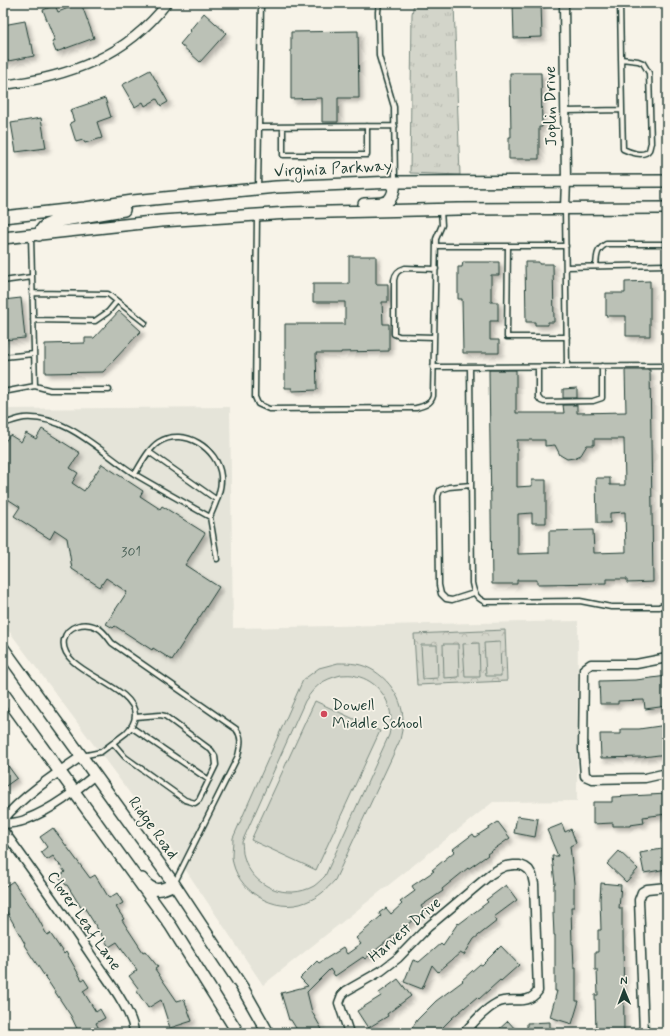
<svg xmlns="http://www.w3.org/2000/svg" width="670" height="1036" font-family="Mynerve,sans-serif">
	<defs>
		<pattern id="grass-tufts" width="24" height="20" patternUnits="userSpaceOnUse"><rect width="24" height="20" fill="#d3d5ca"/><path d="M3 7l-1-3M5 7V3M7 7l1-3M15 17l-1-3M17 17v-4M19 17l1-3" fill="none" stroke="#b5b8ae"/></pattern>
		<pattern id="forest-crowns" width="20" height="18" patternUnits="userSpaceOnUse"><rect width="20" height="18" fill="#d3d5ca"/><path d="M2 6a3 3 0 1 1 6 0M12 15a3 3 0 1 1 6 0" fill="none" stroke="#b5b8ae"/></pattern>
		<filter id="shadow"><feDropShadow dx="3.5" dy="3.5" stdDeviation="2" flood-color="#0004"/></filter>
	</defs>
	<rect width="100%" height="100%" fill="#f7f3e8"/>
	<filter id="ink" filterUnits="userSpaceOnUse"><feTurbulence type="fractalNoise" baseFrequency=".025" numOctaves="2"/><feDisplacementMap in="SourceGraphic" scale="8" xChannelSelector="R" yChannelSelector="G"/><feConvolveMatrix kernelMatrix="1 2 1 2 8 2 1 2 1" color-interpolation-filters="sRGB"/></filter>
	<g filter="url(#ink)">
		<path fill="#e5e4d9" d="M230 407 233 628 578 621 577 801 493 802 263 985 173 851 3 623V409Z"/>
		<path fill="url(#grass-tufts)" stroke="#79897f" d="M414 3H454L460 175 410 173 412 14Z"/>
		<path fill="url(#forest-crowns)" stroke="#79897f" d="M505 630 507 681 417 685 414 634Z"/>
		<path fill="#d3d5ca" stroke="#79897f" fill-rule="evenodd" d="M500 642 501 676H486L484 643Z
			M479 643 480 677H465L463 644Z
			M443 644H458L459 677 444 678Z
			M421 645H437L438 678 423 679Z
			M338 663C344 663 350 663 356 664 382 668 404 696 403 722 403 728 401 734 400 740L335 880C326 890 319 897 306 902 275 915 235 890 232 857 232 850 233 844 233 838L303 680 319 668ZM341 675C346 675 352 674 356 676 376 680 391 699 391 720 391 725 390 730 389 735L325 876C322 879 318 883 314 886 287 901 252 887 244 857 242 852 243 847 242 842L305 701C316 685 322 680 341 675Z
			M315 701 380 731 316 870 251 840Z"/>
		<path fill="#bbc1b6" stroke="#1f3d34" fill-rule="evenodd" filter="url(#shadow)" d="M81 3 94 38 56 52 52 42 55 41 43 10 55 5 58 12Z
			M513 3H541L542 37 514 38Z
			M204 13 226 33 200 62 180 44 191 31 190 30Z
			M25 21 30 44H32L34 56 3 62V25Z
			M358 31 359 98H338V122H322V98L291 99V32Z
			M150 70 168 102 161 106 157 99 145 106 143 102 135 107 122 85Z
			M510 73H541L542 127H539V159H509V137H511Z
			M105 98 111 117 97 122 102 138 85 143 83 140 76 142 70 123 74 121 70 110Z
			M41 118 46 148 16 152 11 123Z
			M349 256H376V284H388V302H382L383 324H389V351L341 352V353H316L317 390 292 391V388H285V324H345V302H313V284H349Z
			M463 262H499V275H491V302H498V321H490V340H499V353H463L462 299H458V267H462Z
			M525 262H539V264H553L554 322H548V325H535V322H526Z
			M650 281V336H626V316H606V293H625V282Z
			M21 298 25 338 3 340V300Z
			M119 311 141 331 103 372 45 373V344L85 343V338H94Z
			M489 370H516V413H564L563 405H577V413L626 412 625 370H650L653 582 627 583V579H607V583L537 584V580H517V584H492ZM594 439H624L625 485H610V478H596L597 523H610V513L625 512 626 552 594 553 593 530 549 531V553L518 554V514L532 513V523H546V480H532V486L517 487V440H545V446L555 445 560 455 567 459 574 458 581 455 587 445H594Z
			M577 388V398H563V389Z
			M42 429 80 453 70 468 78 473 72 483 84 491 102 464 143 491 140 496 160 509 162 506 205 533 185 565 219 587 172 660 153 648 152 650 115 626 113 628 106 624 127 592 106 578 100 587 72 569 67 538 55 530 50 539 14 516 20 507 3 496V444L10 435 21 442 26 433 36 439Z
			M667 676V706L645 709 644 700 618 701V704H600L599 681 636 680Z
			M667 725V754L643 757 601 758 600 734H621V729H639Z
			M3 759 17 778 3 788Z
			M667 794V814L643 817 644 823 630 825V826H613V823L593 824V802H612V797Z
			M517 816 538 819 535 837 514 833Z
			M498 822 510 838 487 854 488 855 468 869V868L442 889 443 891 421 906 424 911 365 959 363 957 335 976 330 969 307 992 312 1012 324 1033H299L291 1020H289L281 993 308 986 300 978 317 961 319 963 343 948 347 954 361 944 356 938 381 916 379 913 386 908 391 914 402 904 400 902 415 891 412 886 434 871 432 870 455 851 453 849 473 834 475 837Z
			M562 824 565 832 571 829 576 843 570 846 574 883V907H571L572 944H573L574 968H576V1001H579L572 1024 550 1017 557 991H555V935H554L553 913H554V884H555L552 856H558L547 830Z
			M53 828 90 878 95 875 109 898 117 893 123 903 116 907 124 919 122 920 143 952 145 951 158 967 155 969 177 1001 184 999 192 1021 170 1028 161 1000 148 1008 136 990 138 988 129 976 137 970 117 942 109 947 84 907 82 909 67 885H66L59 877 65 872 53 856 47 860 41 852 47 847 40 837Z
			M667 848V869L644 873 640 853Z
			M619 851 638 869 626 882 607 864Z
			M13 881 31 907H32L47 935 50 933 64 954 66 952 82 980 84 979 89 987 83 991 96 1012 100 1009 105 1018 96 1023 101 1033H79L71 1016 24 945 25 944 3 905V888Z
			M601 883 621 885 619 908H622V930H623L624 1033H596L595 995H598L597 970H595V952H598V930H601L600 899Z
			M506 885 517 900 494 917 497 921 474 939 464 955 460 953 438 972 432 965 422 989 404 982 413 960 419 962 441 943 443 945 458 923 459 924 488 902 486 900Z
			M501 946 519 965 501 981 500 980 479 999 477 997 452 1018 437 1033H409L417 1020 436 1001 463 981 462 980 480 964 482 965Z
			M398 979 411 996 387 1014 388 1016 368 1028 357 1011 381 996 379 993Z
			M508 1021 516 1030 513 1033H495Z
			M550 1022V1033H527V1023Z"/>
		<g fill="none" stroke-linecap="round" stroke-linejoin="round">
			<g stroke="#1f3d34" stroke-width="7">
				<path id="service" d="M379 3 378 12 379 56 394 107 395 180
					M621 59 638 61 643 63 649 73 651 143C650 145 650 148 649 150 644 158 629 152 623 149L622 110
					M566 111 622 110 620 3
					M259 127 395 126
					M283 127V155H367V126
					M258 189 261 3
					M565 209 567 366
					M257 215 255 397 258 404 269 409 416 408C424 406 431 404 433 396L436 239 442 225 441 211
					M436 246H566
					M508 246 507 337H567
					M596 266C597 256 596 250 606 244H667
					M566 267 667 265
					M3 281 32 277
					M32 293 108 294 145 323
					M33 320 95 321 108 312 117 301
					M434 337 399 336 394 334V280C395 273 398 270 405 268L436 269
					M3 357 34 354
					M433 367 667 366
					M470 367 472 583C474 593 476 598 485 602L580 601 611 607H659L667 603
					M538 367V397L541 401 544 402 593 401 602 398V366
					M35 386 50 390H109
					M3 392 35 386 31 237
					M3 424C10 422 17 419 24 418 68 415 101 453 136 475 160 489 185 503 210 517 215 505 222 490 221 476 218 448 184 427 159 442 148 449 141 464 135 474
					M149 452 217 500
					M471 485 449 487 440 490 438 496 439 585 441 594 446 599 452 600 474 593
					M210 517 217 559
					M131 727 209 780
					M113 743 125 757 185 800 195 803 199 800 216 765 215 756 211 750 165 716 160 715 135 717
					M82 756 101 752 126 733C131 728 135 723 135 715 135 684 58 672 64 640 67 625 85 621 98 628 104 631 108 638 112 643L236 729C243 738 240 746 238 756L175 882"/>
			</g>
			<g stroke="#1f3d34" stroke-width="11">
				<path id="minor" d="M564 3 566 181 565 208
					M3 85C68 77 126 57 167 3
					M667 658 636 664H591L584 669 583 749 585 776 592 779 645 778 667 773
					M3 820C21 797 57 773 82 756
					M3 824C11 823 20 823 27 819 53 809 74 792 95 775
					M3 830C35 874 67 919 97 964 108 980 134 1014 134 1033
					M349 1033 339 1003 342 995 346 991 381 971 398 958 428 927 491 874 499 869 506 866 514 865H520L525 867 529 870 532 875 534 884 538 991C527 1007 511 996 497 1003 484 1010 474 1022 464 1033
					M644 1033 639 900 642 892 647 889 667 887"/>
			</g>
			<g stroke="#1f3d34" stroke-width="14">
				<path id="secondary" d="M364 204C385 203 393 206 395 182
					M3 217 85 208 133 201 276 187 395 182 667 181
					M39 235C43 224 48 224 58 221L124 210
					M3 238 161 221 289 213 458 209 667 208
					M3 648 174 884 242 987 268 1033
					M3 693 171 926 238 1033
					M142 879C152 893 161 891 174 884"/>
			</g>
			<use href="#service" stroke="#f7f3e8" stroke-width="4"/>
			<use href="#minor" stroke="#f7f3e8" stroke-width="8"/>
			<use href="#secondary" stroke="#f7f3e8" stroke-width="11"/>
		</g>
	</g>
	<circle fill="#d1495b" stroke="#f7f3e8" stroke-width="1.5" cx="324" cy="714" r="4"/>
	<g text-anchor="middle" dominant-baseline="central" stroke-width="3.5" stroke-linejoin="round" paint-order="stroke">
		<g font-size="14" fill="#465e54">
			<text x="131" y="552">301</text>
		</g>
		<g font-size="16" fill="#1f3d34" stroke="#f7f3e8">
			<text transform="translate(551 106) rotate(-91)">Joplin Drive</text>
			<text transform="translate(333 169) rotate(-3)">Virginia Parkway</text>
			<text transform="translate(153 828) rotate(54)">Ridge Road</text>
			<text transform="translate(84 921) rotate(55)">Clover Leaf Lane</text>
			<text transform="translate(405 930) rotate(-41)">Harvest Drive</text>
		</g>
		<g font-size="16" fill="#1f3d34" stroke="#f7f3e8" text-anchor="start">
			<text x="332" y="705">Dowell<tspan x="332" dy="18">Middle School</tspan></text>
		</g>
	</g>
	<rect width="670" height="1036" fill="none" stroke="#f7f3e8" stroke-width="16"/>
	<rect x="8" y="8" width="654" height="1020" fill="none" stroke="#1f3d34" stroke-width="1.5" filter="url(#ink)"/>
	<g transform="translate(624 990) rotate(359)" stroke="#f7f3e8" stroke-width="3" paint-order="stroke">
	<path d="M0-3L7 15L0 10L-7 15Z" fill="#1f3d34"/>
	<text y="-6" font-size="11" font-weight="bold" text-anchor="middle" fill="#1f3d34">N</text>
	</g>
</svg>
